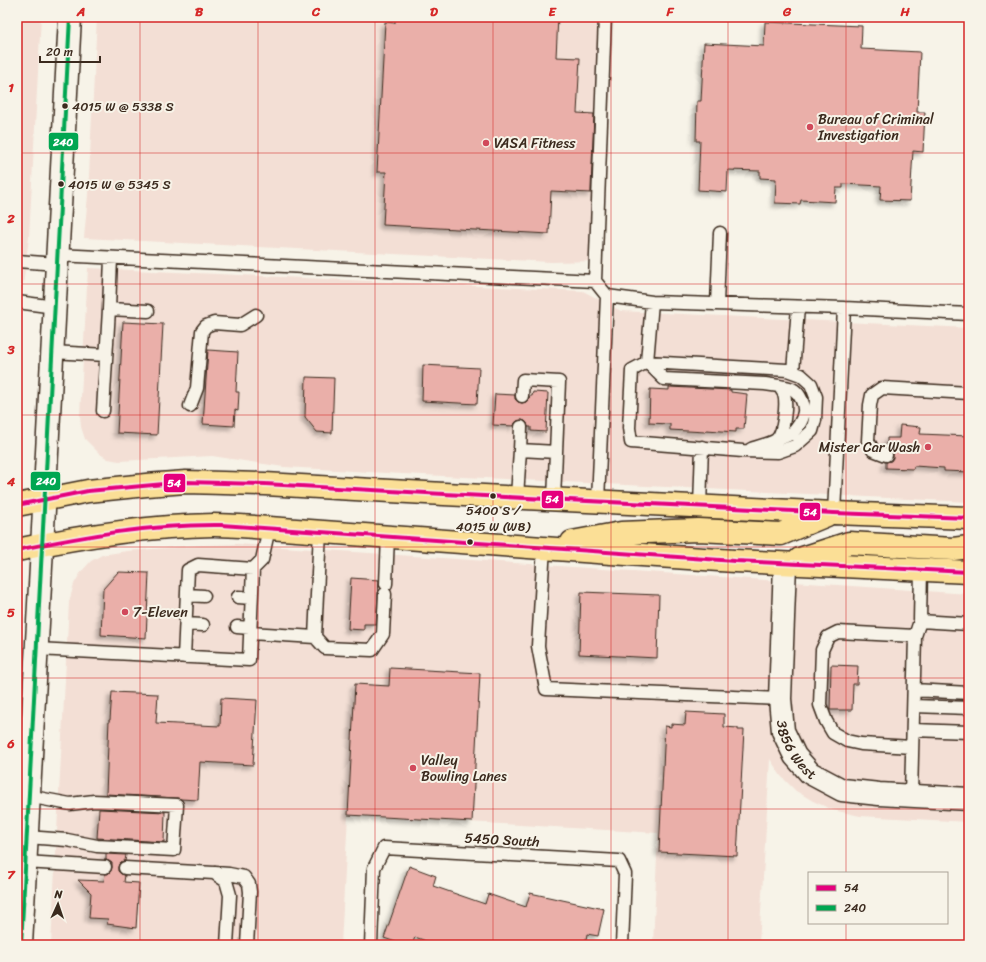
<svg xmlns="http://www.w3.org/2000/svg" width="986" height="962" font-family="Sriracha,sans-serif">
	<defs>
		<filter id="shadow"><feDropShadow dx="-3.5" dy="3.5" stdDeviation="2" flood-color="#0004"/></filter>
	</defs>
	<rect width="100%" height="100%" fill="#f7f3e8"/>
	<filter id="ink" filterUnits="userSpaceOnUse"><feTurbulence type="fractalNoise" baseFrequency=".025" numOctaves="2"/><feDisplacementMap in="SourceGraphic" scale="8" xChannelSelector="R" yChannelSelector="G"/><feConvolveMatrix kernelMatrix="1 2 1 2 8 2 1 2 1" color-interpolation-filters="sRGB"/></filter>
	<g filter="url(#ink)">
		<path fill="#f3dfd5" d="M17 17H41L29 237 18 326 17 350Z
			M97 17H614L602 261 551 262 84 238 88 195Z
			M88 268 583 291 621 311 969 328V502L403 474 319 469 284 467 212 456 119 461 108 459 100 454 85 439 81 427 80 415Z
			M237 544 969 594V822L860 816 833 810 813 801 796 791 781 776 770 759 759 945H653L658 833 348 815 341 945H51L67 642 69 602 74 584 81 572 91 561 102 555 127 551 201 545Z"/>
		<path fill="#eaafa9" stroke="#3b2a1e" filter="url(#shadow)" d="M395 17H558L556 57 580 58 577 113 594 114 591 189V193L551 191 549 234 383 225 386 172H377L385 22 395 23Z
			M765 22 862 26 861 49 920 52 917 112H925L923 152 913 151 910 201 880 200 881 186 843 184V188H836L835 202 801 200 800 204 775 203 776 179 760 178V171L728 170 727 192 698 190 700 141H696L697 101H701L704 43 764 46Z
			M123 322 163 324 157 435 117 433Z
			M208 350 238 352 236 392H239L238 411 235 410 234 426 203 424Z
			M423 365 479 368 477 404 422 401Z
			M306 377 334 378 332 433 317 432 305 417Z
			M669 387 731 390V392L747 394 744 429H736V432L706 430 705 432 670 430V424L649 423 650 389 669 390Z
			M533 392 548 393 546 432 531 431V427H528L527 423 525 421 522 420 517 421 515 423 514 426 493 425 495 394 515 395V399L518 402 522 403 526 402 528 400 530 396H532Z
			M900 425 921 427 920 434 969 436V472L944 471V468L914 466 913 469 886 468V462L891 461 893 458V454L892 450 887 447V438H899Z
			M118 572 149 573 146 638 101 635 103 589Z
			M351 578 379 580 376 624H364V630L348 629Z
			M581 592 659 595 657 658 579 654Z
			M831 665 858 666 857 684H853L852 710H830Z
			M390 668 480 673 472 822 348 815 355 684 389 686Z
			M112 692 158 694 156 723 220 726 221 698 257 700 253 765 200 762 198 800 181 799 177 798 106 794 109 720H110Z
			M686 712 724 714V727L738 728V730H744L737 856 659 852 665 726 671 727V724L685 725Z
			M99 809 165 812 164 842 97 838Z
			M106 854 126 855 125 861 121 862 119 864 118 867V871L121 874 125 875 124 882 139 883 136 928 107 924 108 919 89 918 91 893 78 880 104 881 105 874H108L111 871 112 867V863L109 861 106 860Z
			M409 866 436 876 433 886 485 904 488 894 526 907 530 893 604 909 598 936 587 934 585 945H437L415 937 412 945H404L384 938Z"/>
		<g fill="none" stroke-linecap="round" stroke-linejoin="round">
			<g stroke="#3b2a1e" stroke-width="15">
				<path id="service" d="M57 255 595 281
					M17 261 57 264
					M607 296 652 302 844 308 969 314
					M17 302 55 307
					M652 302 647 362 664 379 765 384 779 386C780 388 783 391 784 394 787 403 784 434 776 440 772 443 757 447 751 449
					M717 304 720 233
					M109 309 111 258
					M52 352 106 355
					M647 362 787 370 801 375 811 384 816 397 815 420 812 431 795 446 778 452 743 451 631 442 629 428 632 370Z
					M793 372 798 307
					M522 396 523 380 559 382 554 499
					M190 406 197 388 202 331 206 326 214 323 240 325 256 315
					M103 411 109 309 148 311
					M776 440C781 438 787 436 791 434 797 429 803 420 804 412 805 405 800 394 794 390 790 387 784 387 779 386
					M520 450 521 427
					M886 455 873 450 868 441 870 405 872 395 882 388 969 393
					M517 497 520 450 556 452
					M598 501 607 296 595 281 605 17
					M700 506 702 447
					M834 513 844 308
					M320 531 315 637 325 648 372 650 383 634 385 594
					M544 547 538 646 546 689 780 699
					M386 584 388 536
					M187 595 204 596
					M238 597 251 598
					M920 621 969 624
					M186 624 203 625
					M237 627 250 628
					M250 633 315 637
					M37 649 249 660 253 569 262 560 269 528
					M184 657 188 570 198 565 253 569
					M914 690 969 693
					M914 706 969 708
					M913 730 969 732
					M912 747 861 744 847 741 833 733 826 721 820 705 822 650 828 637 838 632 915 636
					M17 794 70 804 94 801 177 805 174 850 97 846 67 840 27 837
					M911 796 915 636 920 621 921 569
					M25 862 105 867
					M125 868 214 873 226 881 230 895 227 945
					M215 873 229 874 244 877 249 884 250 892 247 945
					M371 945 374 868 384 848 619 861 625 874 622 945"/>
			</g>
			<g stroke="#3b2a1e" stroke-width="25">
				<g id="minor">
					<path id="s1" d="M785 564 780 699 783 731 795 756 810 773 842 790 879 794 969 799"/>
				</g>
			</g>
			<g stroke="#3b2a1e" stroke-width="25">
				<path id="tertiary" d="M21 945 70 17"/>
			</g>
			<g stroke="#3b2a1e" stroke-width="25">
				<path id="primary" d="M17 505 88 491 146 485 186 482 265 484 444 494 834 513 969 518
					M572 542 621 533 698 530 781 534 827 515
					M17 550C82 536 148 526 214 525 232 525 251 527 269 528L611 553 735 561 969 572
					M800 559 849 543 953 549 969 547"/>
			</g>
			<use href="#service" stroke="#f7f3e8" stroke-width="12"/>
			<use href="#minor" stroke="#f7f3e8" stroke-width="22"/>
			<use href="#tertiary" stroke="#f7f3e8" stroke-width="22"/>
			<use href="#primary" stroke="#fbdf96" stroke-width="22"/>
			<g stroke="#f7f3e8" stroke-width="7">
				<path id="bus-1" d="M17 505 88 491 186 482 265 484 444 494 834 513 969 518
					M17 550C84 536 152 524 221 525L735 561 969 572"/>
			</g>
			<g stroke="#f7f3e8" stroke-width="7">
				<path id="bus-2" d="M21 945 70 17"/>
			</g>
			<use href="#bus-1" stroke="#e5007d" stroke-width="4"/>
			<use href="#bus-2" stroke="#00a651" stroke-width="4"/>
		</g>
	</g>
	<path fill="none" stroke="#d62828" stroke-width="1" stroke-opacity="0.55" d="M140 17V945M258 17V945M375 17V945M493 17V945M611 17V945M728 17V945M846 17V873M17 153H969M17 284H969M17 415H969M17 547H969M17 678H969M17 809H969M846 923V945"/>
	<g fill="#3b2a1e" stroke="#f7f3e8" stroke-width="1.5">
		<circle cx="65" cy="106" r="3.5"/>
		<circle cx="61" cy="184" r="3.5"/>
		<circle cx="493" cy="496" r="3.5"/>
		<circle cx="470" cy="542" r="3.5"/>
	</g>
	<g fill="#d1495b" stroke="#f7f3e8" stroke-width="1.5">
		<circle cx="810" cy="127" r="4"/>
		<circle cx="486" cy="143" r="4"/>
		<circle cx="928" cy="447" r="4"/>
		<circle cx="125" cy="612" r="4"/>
		<circle cx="413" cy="768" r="4"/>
	</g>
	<g text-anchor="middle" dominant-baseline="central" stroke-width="4" stroke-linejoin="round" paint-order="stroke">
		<g font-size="13" fill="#3b2a1e" stroke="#f7f3e8" text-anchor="start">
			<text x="72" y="106">4015 W @ 5338 S</text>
			<text x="68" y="184">4015 W @ 5345 S</text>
			<text x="493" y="510" text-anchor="middle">5400 S /<tspan x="493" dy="16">4015 W (WB)</tspan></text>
		</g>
		<g font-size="14" fill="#3b2a1e" stroke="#f7f3e8" text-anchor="start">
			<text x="818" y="119">Bureau of Criminal<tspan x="818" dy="16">Investigation</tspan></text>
			<text x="494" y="143">VASA Fitness</text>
			<text x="920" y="447" text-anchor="end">Mister Car Wash</text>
			<text x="133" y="612">7-Eleven</text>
			<text x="421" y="760">Valley<tspan x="421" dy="16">Bowling Lanes</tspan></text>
		</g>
		<g font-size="14" fill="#3b2a1e" stroke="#f7f3e8">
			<text stroke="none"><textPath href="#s1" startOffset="190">3856 West</textPath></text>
			<text transform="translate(502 840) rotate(3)">5450 South</text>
		</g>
	</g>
	<g stroke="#f7f3e8" stroke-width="1.5">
		<rect x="48" y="132" width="31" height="19" rx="4" fill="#00a651"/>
		<rect x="30" y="471" width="31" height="20" rx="4" fill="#00a651"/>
		<rect x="163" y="473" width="23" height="20" rx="4" fill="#e5007d"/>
		<rect x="541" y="490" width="23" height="19" rx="4" fill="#e5007d"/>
		<rect x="799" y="502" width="22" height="19" rx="4" fill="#e5007d"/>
	</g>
	<g font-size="11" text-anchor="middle" font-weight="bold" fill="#fff">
		<text x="63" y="146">240</text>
		<text x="46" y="485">240</text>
		<text x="174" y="487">54</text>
		<text x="552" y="503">54</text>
		<text x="810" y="516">54</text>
	</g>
	<rect width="986" height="962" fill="none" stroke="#f7f3e8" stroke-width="44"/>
	<rect x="808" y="872" width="140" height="52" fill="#f7f3e8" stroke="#aca397"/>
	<rect x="816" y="885" width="20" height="6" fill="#e5007d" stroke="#aca397"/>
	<text x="844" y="892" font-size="12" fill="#3b2a1e">54</text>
	<rect x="816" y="905" width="20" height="6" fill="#00a651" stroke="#aca397"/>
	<text x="844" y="912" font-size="12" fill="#3b2a1e">240</text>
	<g transform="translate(58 904) rotate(3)" stroke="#f7f3e8" stroke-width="3" paint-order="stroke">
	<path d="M0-3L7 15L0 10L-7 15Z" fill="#3b2a1e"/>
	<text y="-6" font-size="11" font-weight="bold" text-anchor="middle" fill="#3b2a1e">N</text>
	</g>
	<path d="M40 56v6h60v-6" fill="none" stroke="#3b2a1e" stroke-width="2"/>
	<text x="46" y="56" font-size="12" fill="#3b2a1e" stroke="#f7f3e8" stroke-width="3" paint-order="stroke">20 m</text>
	<rect x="22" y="22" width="942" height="918" fill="none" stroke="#d62828" stroke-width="1.5"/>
	<g font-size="13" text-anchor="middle" font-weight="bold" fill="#d62828">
		<text x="81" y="16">A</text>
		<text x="199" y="16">B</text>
		<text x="316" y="16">C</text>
		<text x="434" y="16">D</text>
		<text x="552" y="16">E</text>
		<text x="670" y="16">F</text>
		<text x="787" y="16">G</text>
		<text x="905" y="16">H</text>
		<text x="11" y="92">1</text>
		<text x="11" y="223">2</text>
		<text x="11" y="354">3</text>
		<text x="11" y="486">4</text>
		<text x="11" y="617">5</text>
		<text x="11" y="748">6</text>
		<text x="11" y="879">7</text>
	</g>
</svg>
